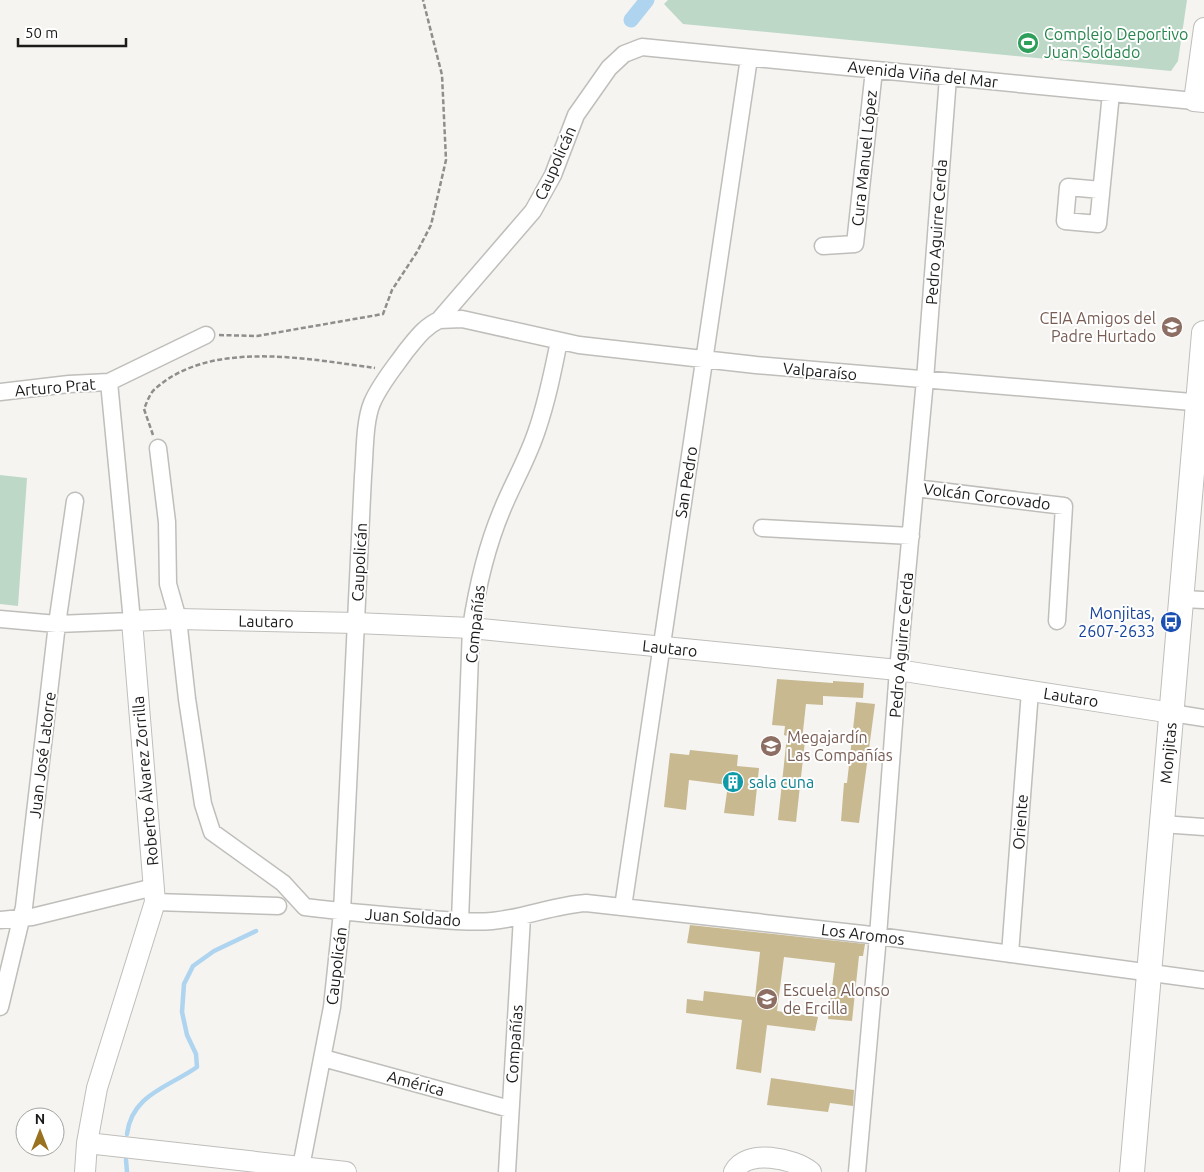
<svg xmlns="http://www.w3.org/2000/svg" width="1204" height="1172" font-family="Ubuntu,sans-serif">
	<rect width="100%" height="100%" fill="#f5f4f1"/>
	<path fill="#bdd8c6" d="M668 0H1187L1178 61 1171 71 683 24 664 4Z
		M0 475 27 478 18 606 0 604Z"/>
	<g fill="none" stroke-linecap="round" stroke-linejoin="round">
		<path stroke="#aed4f0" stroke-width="4.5" d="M127 1134C132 1094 169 1087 197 1067L196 1054 187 1035 182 1012 184 984 193 966 214 951 256 931
			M126 1160 127 1172"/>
		<path stroke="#aed4f0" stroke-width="15" d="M631 20 647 0"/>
	</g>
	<path fill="#c8b991" d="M777 679 833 683V681L864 683 863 698 823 696V705L806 704 802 740 805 741 796 822 778 820 787 736 784 735 785 726 772 725Z
		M856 702 875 704 859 823 841 821 844 783H847Z
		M690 750 738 755 737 766 759 768 754 816 724 813 728 785 689 780 686 810 664 807 670 753 689 755Z
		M690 925 865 944 863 956H859L852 1021 828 1019 835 963 784 957 777 1011 818 1017 815 1031 767 1025 761 1073 736 1069 742 1020 686 1013 687 999 703 1001 704 991 755 997 760 952 687 943Z
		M771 1078 854 1090 853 1106 830 1103 828 1112 767 1105Z"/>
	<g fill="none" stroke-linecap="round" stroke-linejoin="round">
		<g stroke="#bfbebb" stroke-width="19">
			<path id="minor" d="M1101 190 1068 187 1065 221 1098 224 1111 93
				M823 246 855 244 874 70
				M439 320 462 319 579 345 756 365 1204 403
				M0 392 69 384 109 382 206 335
				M158 448 167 522 168 584 178 619 187 699 203 804 212 832 283 883 305 907C343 912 381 915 419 918 443 920 468 923 492 921 524 918 554 905 586 903L863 934 1204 980
				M915 488 1064 506 1057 621
				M762 528 911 536
				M1182 599 1204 600
				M0 619 57 624 132 621 109 382
				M1172 713 1204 718
				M1162 824 1204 827
				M155 902 278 906
				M623 907 749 58
				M0 920 32 917 154 887
				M460 921 471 628C477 588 486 548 502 510 513 483 528 458 537 430 547 401 553 371 559 341
				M1010 954 1030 691
				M0 1007 24 907 57 624 75 501
				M323 1058 510 1109
				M300 1172 332 1007 342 912 363 476C365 455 364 422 372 403 380 384 394 368 406 351 416 339 424 327 439 320L533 211 553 175 576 115 609 68 624 54 642 47 1194 101
				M507 1172 522 917
				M857 1172 878 936 898 670 925 380 948 77"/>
		</g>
		<g stroke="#bfbebb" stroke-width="22">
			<path id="tertiary" d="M1204 28 1194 101 1204 102
				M87 1143 346 1172
				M85 1172 87 1143 97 1088 155 902 132 621 178 619 356 623 471 628 898 670 1172 713
				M734 1172C746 1148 794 1158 811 1172"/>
		</g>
		<g stroke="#bfbebb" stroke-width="26">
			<path id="secondary" d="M1132 1172 1204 333"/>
		</g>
		<path stroke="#8f8e8c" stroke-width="2.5" stroke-dasharray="5 2.5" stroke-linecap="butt" d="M219 335 257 336 383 314 392 290 417 252 431 225 446 160 442 75 423 0
			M153 435 144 409C147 402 150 393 155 389 210 339 308 359 375 368"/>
		<use href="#minor" stroke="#fff" stroke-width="16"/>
		<use href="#tertiary" stroke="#fff" stroke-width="20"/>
		<use href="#secondary" stroke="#fff" stroke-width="24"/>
	</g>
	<defs>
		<g id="stadium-disc" transform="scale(1.125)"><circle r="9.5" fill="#2e9e5b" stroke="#fff"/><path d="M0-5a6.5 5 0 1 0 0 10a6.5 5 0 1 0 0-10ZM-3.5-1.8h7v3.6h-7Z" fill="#fff"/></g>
		<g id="school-disc" transform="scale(1.125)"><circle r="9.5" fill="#8d6e63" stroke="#fff"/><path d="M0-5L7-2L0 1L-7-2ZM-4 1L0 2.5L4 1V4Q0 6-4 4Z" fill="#fff"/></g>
		<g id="bus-disc" transform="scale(1.125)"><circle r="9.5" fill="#1a4fb4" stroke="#fff"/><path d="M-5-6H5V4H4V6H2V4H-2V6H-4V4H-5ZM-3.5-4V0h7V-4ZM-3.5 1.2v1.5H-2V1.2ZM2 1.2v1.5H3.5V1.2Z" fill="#fff"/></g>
		<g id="building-disc" transform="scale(1.125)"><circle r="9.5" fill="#0f9aa8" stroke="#fff"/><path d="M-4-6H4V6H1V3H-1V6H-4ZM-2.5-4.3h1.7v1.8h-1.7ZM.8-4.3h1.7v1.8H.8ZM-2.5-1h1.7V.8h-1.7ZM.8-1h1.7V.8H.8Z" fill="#fff"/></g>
	</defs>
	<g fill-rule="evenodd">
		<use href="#stadium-disc" x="1028" y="43"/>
		<use href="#school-disc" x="1172" y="327"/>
		<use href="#bus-disc" x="1171" y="622"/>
		<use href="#school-disc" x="771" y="746"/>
		<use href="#building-disc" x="733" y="782"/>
		<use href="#school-disc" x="767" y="999"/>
	</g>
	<g text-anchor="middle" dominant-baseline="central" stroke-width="4" stroke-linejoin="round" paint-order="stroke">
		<g font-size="16" fill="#27864d" stroke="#fff" text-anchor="start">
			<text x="1044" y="34">Complejo Deportivo<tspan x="1044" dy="18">Juan Soldado</tspan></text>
		</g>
		<g font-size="16" fill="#1c1b1a" stroke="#fff">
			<text transform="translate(923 74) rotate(6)">Avenida Viña del Mar</text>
			<text transform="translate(864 158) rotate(-84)">Cura Manuel López</text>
			<text transform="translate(555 163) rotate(-66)">Caupolicán</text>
			<text transform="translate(936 232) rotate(-86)">Pedro Aguirre Cerda</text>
			<text transform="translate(820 371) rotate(5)">Valparaíso</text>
			<text transform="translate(55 387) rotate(-5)">Arturo Prat</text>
			<text transform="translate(686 482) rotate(-81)">San Pedro</text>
			<text transform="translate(987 496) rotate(7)">Volcán Corcovado</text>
			<text transform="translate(359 562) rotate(-87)">Caupolicán</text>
			<text transform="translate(266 621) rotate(1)">Lautaro</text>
			<text transform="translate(475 624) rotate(-84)">Compañías</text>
			<text transform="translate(901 645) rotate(-85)">Pedro Aguirre Cerda</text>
			<text transform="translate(670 648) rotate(6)">Lautaro</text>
			<text transform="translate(1071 697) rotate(9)">Lautaro</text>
			<text transform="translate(1168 753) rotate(-85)">Monjitas</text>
			<text transform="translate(42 755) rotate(-83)">Juan José Latorre</text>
			<text transform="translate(145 781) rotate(-95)">Roberto Álvarez Zorrilla</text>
			<text transform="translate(1020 822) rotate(-86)">Oriente</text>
			<text transform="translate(413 917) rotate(4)">Juan Soldado</text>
			<text transform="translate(863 934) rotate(7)">Los Aromos</text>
			<text transform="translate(336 966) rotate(-83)">Caupolicán</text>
			<text transform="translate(514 1044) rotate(-86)">Compañías</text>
			<text transform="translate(416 1083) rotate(15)">América</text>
		</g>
		<g font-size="16" fill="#785e54" stroke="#fff" text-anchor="start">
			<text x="1156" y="318" text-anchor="end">CEIA Amigos del<tspan x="1156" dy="18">Padre Hurtado</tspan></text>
			<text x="787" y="737">Megajardín<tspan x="787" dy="18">Las Compañías</tspan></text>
			<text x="783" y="990">Escuela Alonso<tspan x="783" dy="18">de Ercilla</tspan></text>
		</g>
		<g font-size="16" fill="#164399" stroke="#fff" text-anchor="end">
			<text x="1155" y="613">Monjitas,<tspan x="1155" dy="18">2607-2633</tspan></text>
		</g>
		<g font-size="16" fill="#0d838f" stroke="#fff" text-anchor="start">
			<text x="749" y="782">sala cuna</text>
		</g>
	</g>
	<g transform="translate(40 1132)"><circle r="24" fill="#ffffff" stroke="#a4a4a3"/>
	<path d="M0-4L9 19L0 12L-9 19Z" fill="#9a711e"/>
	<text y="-8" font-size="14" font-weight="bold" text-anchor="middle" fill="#1c1b1a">N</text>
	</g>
	<path d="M18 38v8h108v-8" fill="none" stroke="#1c1b1a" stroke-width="2.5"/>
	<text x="25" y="38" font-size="15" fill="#1c1b1a" stroke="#ffffff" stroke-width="4" paint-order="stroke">50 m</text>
</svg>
